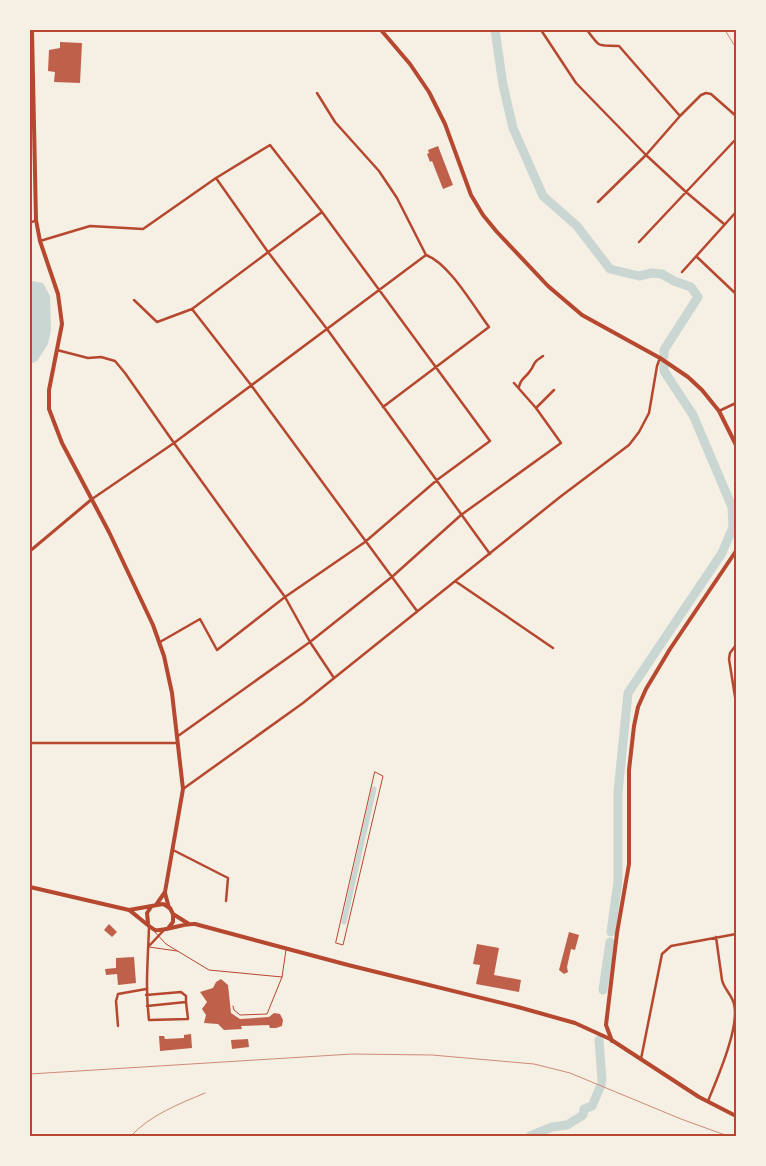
<svg xmlns="http://www.w3.org/2000/svg" width="766" height="1166" font-family="Inter,sans-serif">
	<rect width="100%" height="100%" fill="#f6efe4"/>
	<path fill="#c9d6d2" d="M31 281 43 283 50 296 51 330 48 344 37 361 30 364V282Z"/>
	<g fill="none" stroke-linecap="round" stroke-linejoin="round">
		<path stroke="#c9d6d2" stroke-width="5" d="M344 922 374 789"/>
		<path stroke="#c9d6d2" stroke-width="9" d="M495 30 503 85 513 128 543 196 577 226 610 269 639 276 652 273 662 274 674 281 691 287 698 297 664 350V356
			M611 932 618 881V792L628 693 722 553 733 527 732 507 693 415 664 371V365
			M603 990 610 942
			M599 1040 602 1080
			M530 1136 552 1127 567 1125 583 1115 584 1109 592 1106 601 1085"/>
	</g>
	<path fill="#bf614a" d="M60 42 82 43 80 83 54 82 55 72 48 71 49 50 60 48Z
		M438 146 453 185 443 189 432 161 430 162 427 154 429 153 428 150Z
		M109 924 117 932 112 937 104 930Z
		M569 932 579 935 575 950 571 949 567 967 568 972 564 974 559 970Z
		M477 944 499 948 494 975 521 980 519 992 476 984 480 965 473 964Z
		M134 957 136 983 118 985 117 974 106 975 105 969 116 968V958Z
		M221 979 228 985 231 1013 240 1019 269 1017 274 1013 280 1014 283 1020 282 1026 276 1028H270L269 1025 241 1026 242 1029 224 1030 218 1024 204 1023 206 1015 202 1009 207 1002 200 992 213 988 216 982Z
		M191 1034 192 1048 160 1051 159 1036H164L165 1039 184 1038V1035Z
		M248 1039 249 1047 232 1049 231 1040Z"/>
	<g fill="none" stroke-linecap="round" stroke-linejoin="round">
		<path stroke="#b5482f" stroke-width="1" d="M375 772 383 776 343 945 336 943Z"/>
		<path stroke="#b5482f" stroke-width="1" d="M152 929 166 944 209 970 282 977
			M149 947 177 951
			M233 1006 234 1010 240 1015 267 1014 282 977 286 950"/>
		<path stroke="#b5482f" stroke-width="2.5" d="M541 30 576 83 646 155 686 192 724 224
			M587 30C601 49 597 45 619 46L680 116
			M317 93 335 122 379 171 397 198 426 255
			M216 178 268 252 327 329 490 554
			M598 202 646 155 680 116 701 95 706 93 711 94 736 116
			M30 223 36 220
			M40 241 90 226 143 229 216 178 270 145 322 212 490 441 437 480 365 542 285 597 217 650 200 619 160 642
			M639 242 736 139
			M697 257 736 294
			M682 272 736 212
			M134 300 157 322 192 309 322 212
			M192 309 251 385 417 611
			M57 350 88 358 101 357 115 361 125 373 174 443 285 597 310 642 334 678
			M519 387C521 377 525 379 530 371 536 363 531 364 543 356
			M383 407 489 327C474 307 449 263 426 255
			M536 408 554 390
			M719 411 736 403
			M92 499 174 443 426 255
			M455 581 553 648
			M736 645 730 653 729 659 736 703
			M178 736 310 642 393 576 461 515 561 443 536 408 514 383
			M30 743H177
			M183 789 303 703 560 497 629 445 639 432 649 413 657 366 660 358
			M173 850 228 878 226 901
			M149 946 164 930
			M146 995 181 992 186 996V1002
			M147 1006 186 1002 188 1019 149 1020C145 988 148 959 149 927
			M118 1026 116 1001 118 994 146 989
			M641 1059 662 954 671 946 736 934
			M708 1101C717 1079 740 1027 734 1004 732 995 724 989 722 980L716 937"/>
		<path stroke="#b5482f" stroke-width="3" d="M30 551 92 499"/>
		<path stroke="#b5482f" stroke-width="4" d="M32 30 36 220 40 241 58 294 62 324 49 390V409L62 443 109 532 153 625 164 656 172 693 183 789 165 892 156 905
			M381 30 410 64 429 92 445 124 471 195 483 215 497 232 548 286 582 315 660 358 688 377 702 390 719 411 736 445
			M30 887 129 910 163 904 170 908 173 914 189 924
			M165 893 169 908
			M129 910C135 914 150 928 155 930 162 932 183 923 195 924L348 965 518 1007 575 1023 610 1039 699 1097 736 1116
			M148 923 147 913 151 907
			M169 927 173 922V914
			M612 1041 606 1025 617 933 629 864V770L634 726 638 707 646 689 670 649 736 551"/>
		<path stroke="#cf8b77" stroke-width="1" d="M725 30 736 48
			M30 1074 352 1054 432 1055 534 1064 570 1073 681 1119 728 1136
			M131 1136C150 1115 179 1104 205 1093"/>
	</g>
	<rect width="766" height="1166" fill="none" stroke="#f6efe4" stroke-width="62"/>
	<rect x="31" y="31" width="704" height="1104" fill="none" stroke="#b5482f" stroke-width="2"/>
</svg>
